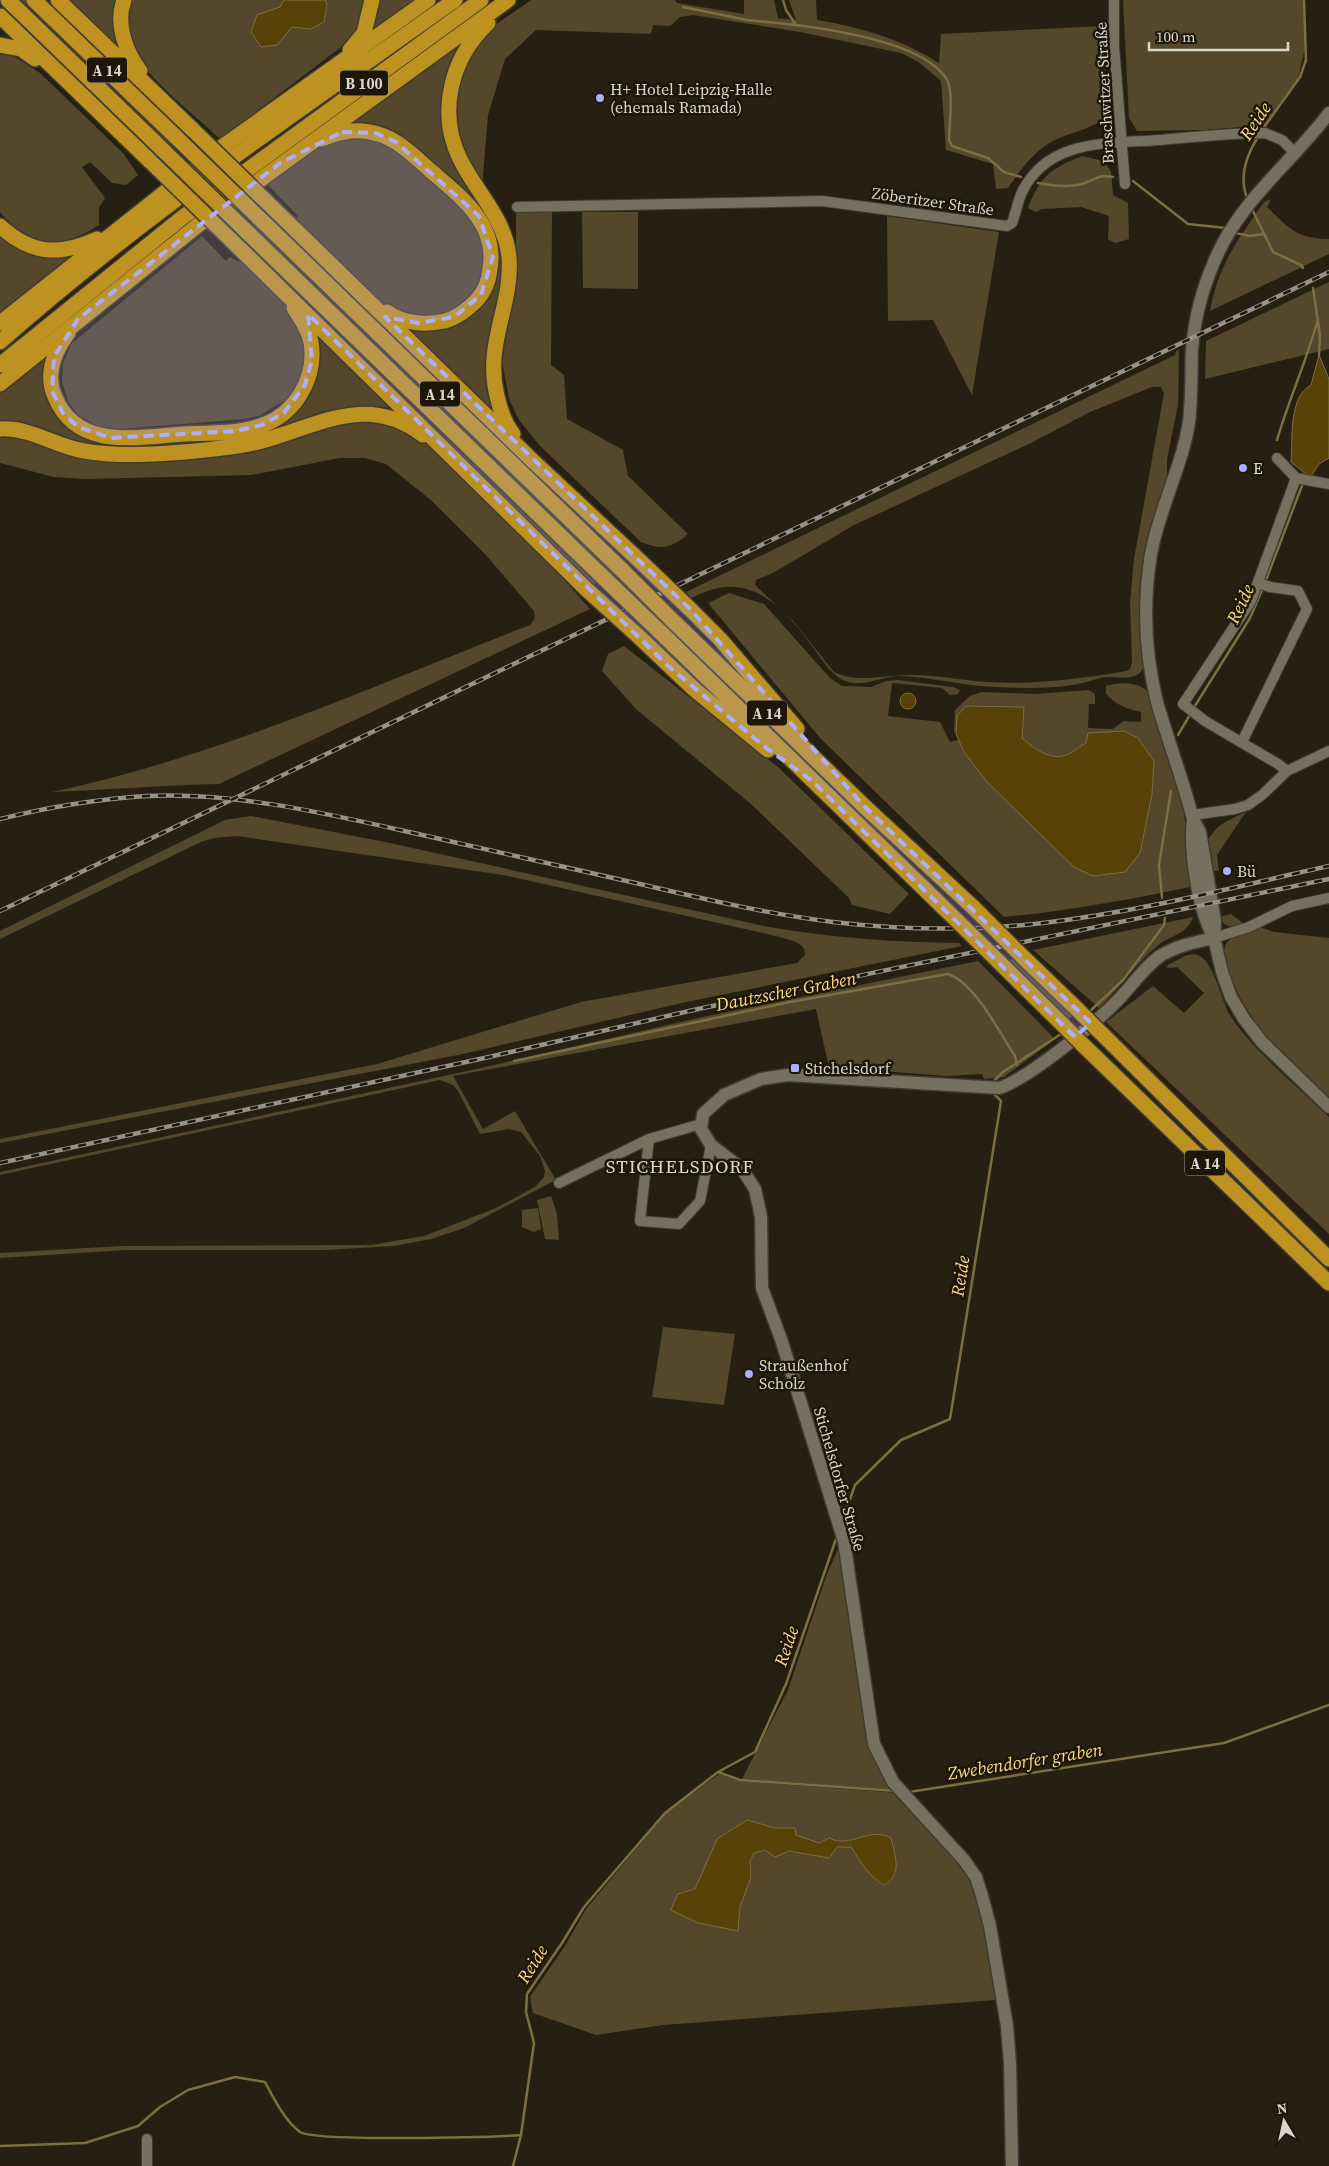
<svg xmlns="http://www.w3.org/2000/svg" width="1329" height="2166" font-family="'Source Serif 4',serif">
	<rect width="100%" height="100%" fill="#272012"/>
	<path fill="#54472b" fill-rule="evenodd" d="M18 0H27L175 144 170 148Z
		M67 0H121L119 51Z
		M130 0H364C362 22 355 33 340 48L220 139C194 114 144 77 131 45 125 32 126 13 130 0Z
		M377 0H418L368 36Z
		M531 0H675L677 3 744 14V0H774L778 18 796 20 789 0H816L817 20C863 28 899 38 939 63L941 34 1104 26 1106 103 1104 119C1090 129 1073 132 1057 139 1034 150 1022 168 1008 188L996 189 993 164 946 150 941 81 920 63 901 53 800 32 693 15 680 17 670 26 653 25 651 34 536 30 505 59 488 115 482 186C476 176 468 166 464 156 449 121 453 78 475 46 488 27 512 14 531 0Z
		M1123 0H1303L1306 44 1298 78 1264 125 1204 130 1137 131 1129 118Z
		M473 30 445 115 501 241 503 289 500 421 405 328 464 315 495 248 421 156 344 123Z
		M0 54 15 57 40 73 123 153 138 175 126 185 112 183 90 162 82 167 105 198 99 208V225C62 250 29 248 0 212Z
		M349 136 381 140 400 152 470 214 487 249 479 289 452 313 416 318 387 306 378 299 296 219 298 216 266 183C292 165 318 144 349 136Z
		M1082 156 1104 161 1111 172 1113 195 1128 203 1129 239 1115 243 1108 239 1109 216 1081 207 1042 209 1036 212 1028 208C1040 177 1051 168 1082 156Z
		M1271 199 1267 207C1290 229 1296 238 1329 239V254L1210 311C1218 266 1238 239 1264 202Z
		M516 212H552L551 365 564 375 567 419 623 450 628 476 688 534C671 549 661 550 641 542L539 445 519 420 509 399 502 361 516 264Z
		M582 212H638V289L583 288Z
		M887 216 999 232 972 395 933 320 888 321Z
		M253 220 618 573 611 576 248 225Z
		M0 231 78 253 0 316Z
		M235 234 596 583 592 585Z
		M202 236 226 261 230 257 239 262 241 260 280 297 295 314 302 328 308 359 290 403 285 400 259 416 244 419 120 429 97 426 78 415 68 401 62 382 63 363 72 343Z
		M1329 282V349L1205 379 1206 341Z
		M313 327 397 408 354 406 320 412 273 432 236 441 134 447 94 446 0 423V392L54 344 49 364 78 431 228 435 293 411Z
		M1179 350 1178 405 1167 459V480L1157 507 1144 665C1140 683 1119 676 1105 677 1094 679 1083 684 1072 685 1047 689 1020 688 995 687 963 686 932 677 900 676 883 676 869 685 852 683 842 681 836 676 829 669 804 637 773 582 724 587 713 588 702 593 691 598L686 592 1175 355 1176 351ZM1152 387H1161L1164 393 1134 559 1130 603 1132 661 1130 669 1126 671C1080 679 1033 685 985 682 961 680 937 675 913 675 888 674 857 684 834 672L793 621 755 585 756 580 773 573 854 525 1031 443 1090 412Z
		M381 419 424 439 565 573 566 582 590 609 219 784C163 785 108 790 52 792 217 757 373 686 530 625L535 618 534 611 485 554 432 501 386 464 365 458H340L251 475 85 479 54 477 0 463V435L191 454 329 422Z
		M729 593 764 604 830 678 842 686 871 687 886 681 898 680 953 687 960 690 958 694 950 695 942 688 892 683 888 716 940 722 950 742 961 739 1076 865 1078 750 1064 757 1049 758 954 732 955 710 970 696 981 692 1035 694 1089 690 1095 694V704H1089L1088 728 1113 729 1123 721 1141 722V712C1127 709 1116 705 1106 694V686C1119 681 1142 682 1150 694L1183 808 1195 886C1132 899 1069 911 1004 917L821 739 708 603Z
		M683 637 789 740 784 745 677 641Z
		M624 646 778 767 909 894 890 914 852 905 849 898 751 804 636 709 602 671 608 654Z
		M1246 812 1217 855 1219 871H1210L1206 843C1219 822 1225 822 1246 812Z
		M251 816 390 843 769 927C833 938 895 942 959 943L962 946 686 1002 463 1054 0 1143V1139L377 1064 581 1002 797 963 805 955C806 941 787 940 776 936L503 875 237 836 214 838 201 842 0 939V931L225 820Z
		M1231 914 1245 925C1234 928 1224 928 1219 917Z
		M1193 917C1188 933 1173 935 1161 943 1137 961 1120 988 1099 1008L1033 950Z
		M1260 927 1274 932 1329 938V1100C1289 1060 1250 1029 1230 974 1227 965 1222 952 1226 944 1231 935 1251 931 1260 927Z
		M1195 954C1214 958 1220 999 1230 1015 1251 1049 1299 1088 1329 1117V1234L1106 1022 1153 986 1184 1013 1204 993 1177 967 1168 968 1166 966 1187 955Z
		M1016 958 1074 1015 1069 1019 1009 960Z
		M978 961 1055 1039 1004 1077 984 1079 982 1074 947 1076 829 1067 816 1009 453 1076 483 1129 515 1111 556 1180 464 1228 431 1239 394 1246 325 1250H127L0 1258V1253L122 1246 371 1245 424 1236 496 1208 535 1187 544 1177 545 1171 540 1156 521 1132 509 1129 480 1134 458 1091 453 1085 440 1080 0 1175V1172L481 1068 698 1018Z
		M551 1196 557 1214 559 1240 545 1239 537 1200Z
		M538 1208 541 1229 534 1232 522 1227V1210Z
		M663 1327 735 1334 724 1405 652 1397Z
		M839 1547 864 1707 897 1790 742 1779 788 1690 827 1574Z
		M719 1774 739 1781 898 1793 960 1863 978 1898 996 2000 663 2025 596 2035 533 2013 530 1997 565 1946 586 1909 666 1813Z"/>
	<path fill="#574208" stroke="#7e6e43" d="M284 0H325L327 4 324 22 311 29 292 27 277 45 261 47 251 32 257 15 280 7Z
		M1319 355 1329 379V458L1319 464 1312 475 1306 474 1291 462C1293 438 1288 398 1311 385Z
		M900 701a8 8 0 1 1 16 0a8 8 0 1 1-16 0Z
		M966 706 1024 707 1022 738C1035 749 1051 762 1069 754 1075 751 1080 746 1086 743L1088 733 1124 731 1138 738 1154 761 1152 794 1140 853 1125 872 1093 876 1074 867 987 782 964 752 956 734 957 716Z
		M747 1820 775 1828H795L796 1835 819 1843 829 1838C850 1849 870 1826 891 1838 895 1856 903 1875 884 1885 868 1876 861 1862 851 1847H837L829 1858 789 1851 775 1857 765 1850 754 1853 750 1861 751 1877 740 1907 738 1931 698 1923 671 1910 678 1894 695 1889 717 1839Z"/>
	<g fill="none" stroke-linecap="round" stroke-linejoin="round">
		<path stroke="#7e6e43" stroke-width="2.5" d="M783 0 786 10 796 25C835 30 926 43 947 80 954 92 949 125 949 140L952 146 988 158 1004 172 1021 177
			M683 7 747 20 796 25
			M1262 130 1300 77 1306 60 1304 0
			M1133 181 1188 224 1226 228
			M1038 183C1053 186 1068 188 1082 184 1096 180 1097 174 1113 177
			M1248 200C1238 178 1246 156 1258 137
			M1252 209 1273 252 1301 265 1303 268
			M1235 233 1250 236 1264 234
			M1313 288 1320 336 1319 355
			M1277 440C1289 399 1307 360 1318 319
			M1265 583 1303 483
			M1193 709 1250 618 1263 588
			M1178 735 1191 713
			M1162 898 1159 865 1171 791
			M1088 1013 1123 980 1164 925 1165 918
			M514 1061 790 1002 948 974C975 983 999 1032 1015 1056L1017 1065
			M994 1081 1003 1072 1064 1032
			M843 1519 855 1485 901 1440 950 1419 1001 1101 994 1094
			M718 1772 740 1780 896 1791
			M909 1792 1224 1743 1329 1705
			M0 2146 85 2143 138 2126 160 2107 188 2090 235 2077 265 2082C274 2099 285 2121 300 2132 316 2142 492 2137 521 2135
			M513 2166 521 2135 534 2043 526 2012 527 1994 562 1943 584 1907 665 1813 718 1772 755 1752 786 1684 837 1536"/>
		<g stroke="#403b32" stroke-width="12">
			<path id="street" d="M1114 0V46L1125 184
				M517 207 822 201 1007 226 1012 223C1016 212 1018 200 1023 190 1050 138 1110 144 1159 140 1194 137 1230 133 1265 133L1282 140 1295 153
				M1277 458 1296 478 1329 484
				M1242 742 1307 609 1298 591 1270 587 1259 583
				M1287 771 1278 764 1205 721 1183 704 1251 601 1296 478
				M1192 815 1235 809 1248 805 1262 795 1287 771 1329 751
				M1214 938 1249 927 1292 906 1329 898
				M649 1139 640 1221 679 1224 700 1201 711 1145
				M559 1183 649 1139 701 1124
				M147 2166V2139"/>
		</g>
		<g stroke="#403b32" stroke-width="15">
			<path id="secondary" d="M1329 113C1295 158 1250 193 1223 243 1206 276 1195 313 1192 349 1191 373 1192 398 1189 422 1182 467 1159 509 1151 554 1143 603 1145 654 1157 702 1168 741 1183 780 1193 819L1200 832 1215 921 1214 938 1222 972 1231 997 1244 1019 1262 1042 1329 1107
				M1193 819C1189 851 1198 909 1214 938
				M1012 2166 1010 2063 1007 2026 990 1926 982 1896 976 1877 964 1860 893 1782 874 1744 844 1541 781 1339 762 1288 761 1217 755 1189 742 1169 711 1145 701 1129 703 1114 724 1095 761 1079 788 1075 999 1088C1028 1079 1096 1023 1118 1000 1132 986 1143 968 1160 956 1176 946 1195 942 1214 938"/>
		</g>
		<g stroke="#403b32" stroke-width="18">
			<path id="highway" d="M8 0 165 152
				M34 0 179 140
				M58 0 193 130
				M124 0C115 24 126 52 140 71
				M0 16 151 162
				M488 23C451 58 437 112 460 159 476 192 505 218 509 257 513 306 484 343 497 396 500 410 504 422 513 434
				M0 45 21 49 35 59
				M350 50 364 33 372 0
				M322 139C340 131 359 128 378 134 399 140 415 157 431 171 461 197 498 224 490 269 489 280 484 292 477 300 469 308 457 318 445 321 426 325 403 324 387 312
				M272 207 533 461 641 562
				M258 217 623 571
				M0 226C32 255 59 256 97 239
				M243 228 605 579
				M230 239 585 588
				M0 323 226 144 428 0
				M68 333C54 352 45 375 55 397 77 451 138 437 185 434 210 433 237 434 260 426 295 415 317 378 311 342 309 330 301 319 294 308
				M0 342C142 216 300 110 455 0
				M0 365 183 217 481 0
				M0 384 198 225 508 0
				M0 429C30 427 55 446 84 451 128 459 193 452 238 446 302 438 359 386 423 435
				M691 610 720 639 797 729
				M671 619 864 806 974 908
				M655 627 945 909
				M637 635 695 690 768 750
				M1023 957 1078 1010
				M999 962 1062 1024
				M1097 1029 1329 1259
				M1081 1043 1329 1283"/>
		</g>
		<use href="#street" stroke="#78705f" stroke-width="10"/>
		<use href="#secondary" stroke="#78705f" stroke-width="12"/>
		<use href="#highway" stroke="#be9220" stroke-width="15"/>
		<g stroke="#979287" stroke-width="4.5">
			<path id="rail" d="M0 819C49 807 97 799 147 796 234 792 324 813 409 832 486 849 563 867 640 884 704 899 768 914 833 922 902 930 974 931 1043 923 1139 912 1234 887 1329 866
				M0 911 1329 272
				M0 1163 489 1057 698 1009 1329 879"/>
		</g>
		<use href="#rail" stroke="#1e1709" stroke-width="2.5" stroke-dasharray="8" stroke-linecap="butt"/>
		<g stroke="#403b32" stroke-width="18" stroke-linecap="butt">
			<path id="highway-bridge" d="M193 130 272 207
				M179 140 258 217
				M165 152 243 228
				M151 162 230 239
				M641 562 691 610
				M623 571 671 619
				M605 579 655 627
				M585 588 637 635
				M974 908 1023 957
				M945 909 999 962
				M1078 1010 1097 1029
				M1062 1024 1081 1043"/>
		</g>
		<use href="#highway-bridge" stroke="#be9220" stroke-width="15"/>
	</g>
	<path fill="#aeaefa" fill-opacity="0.2" stroke="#aeaefa" stroke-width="4" stroke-dasharray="10 6" stroke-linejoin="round" d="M342 132 376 133 396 142 479 216 493 257 481 295 454 317 418 323 385 317 691 610 864 806 1091 1023 1075 1037 811 780 765 747 668 666 308 314 312 360 305 385 284 413 262 425 236 431 111 438 78 427 63 413 52 391 54 357 78 319 280 163Z"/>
	<g fill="#aeaefa" stroke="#1e1709" stroke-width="2">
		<circle cx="600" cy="98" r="5"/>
		<circle cx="1243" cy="468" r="5"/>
		<circle cx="1227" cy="871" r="5"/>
		<rect x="790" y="1063" width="10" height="10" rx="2.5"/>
		<circle cx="749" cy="1374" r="5"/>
	</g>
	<g text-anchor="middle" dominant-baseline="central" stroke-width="5" stroke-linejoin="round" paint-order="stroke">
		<g fill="#1e1709" stroke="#a29d92" stroke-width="1">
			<rect x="87" y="57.5" width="40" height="25" rx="4"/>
			<rect x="340" y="70.5" width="48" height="25" rx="4"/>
			<rect x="420" y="381.5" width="40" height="25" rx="4"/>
			<rect x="747" y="700.5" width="40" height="25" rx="4"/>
			<rect x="1185" y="1150.5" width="40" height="25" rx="4"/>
		</g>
		<g font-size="15" font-weight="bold" fill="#dad6cd">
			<text x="107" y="70">A 14</text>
			<text x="364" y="83">B 100</text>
			<text x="440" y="394">A 14</text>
			<text x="767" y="713">A 14</text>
			<text x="1205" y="1163">A 14</text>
		</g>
		<g font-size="16" fill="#dad6cd" stroke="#1e1709" text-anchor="start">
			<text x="610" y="89">H+ Hotel Leipzig-Halle<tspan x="610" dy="18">(ehemals Ramada)</tspan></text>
			<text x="1253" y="468">E</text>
			<text x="1237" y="871">Bü</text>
			<text x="805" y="1068">Stichelsdorf</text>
			<text x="759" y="1365">Straußenhof<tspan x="759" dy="18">Scholz</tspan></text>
		</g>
		<g font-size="16" fill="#dad6cd" stroke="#1e1709">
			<text transform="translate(1104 93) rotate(-93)">Braschwitzer Straße</text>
			<text transform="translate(933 201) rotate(8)">Zöberitzer Straße</text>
			<text transform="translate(840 1479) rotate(74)">Stichelsdorfer Straße</text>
		</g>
		<g font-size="18" font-style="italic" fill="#fdd98a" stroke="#1e1709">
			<text transform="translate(1255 121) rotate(-56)">Reide</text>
			<text transform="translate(1240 604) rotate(-65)">Reide</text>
			<text transform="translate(786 991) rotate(-11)">Dautzscher Graben</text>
			<text transform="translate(960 1276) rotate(-81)">Reide</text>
			<text transform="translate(786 1646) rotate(-71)">Reide</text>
			<text transform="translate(1025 1761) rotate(-9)">Zwebendorfer graben</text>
			<text transform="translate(532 1964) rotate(-58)">Reide</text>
		</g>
		<g font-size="19" letter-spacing="1" fill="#dad6cd" stroke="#1e1709">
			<text x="680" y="1166">STICHELSDORF</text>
		</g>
	</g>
	<g transform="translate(1284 2121) rotate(351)" stroke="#1e1709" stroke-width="4" paint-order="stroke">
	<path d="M0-4L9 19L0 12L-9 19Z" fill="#dad6cd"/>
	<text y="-8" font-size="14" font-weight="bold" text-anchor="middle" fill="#dad6cd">N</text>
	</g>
	<path d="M1149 42v8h139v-8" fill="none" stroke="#dad6cd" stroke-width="2.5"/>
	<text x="1156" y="42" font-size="15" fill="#dad6cd" stroke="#1e1709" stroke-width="4" paint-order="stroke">100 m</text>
</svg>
